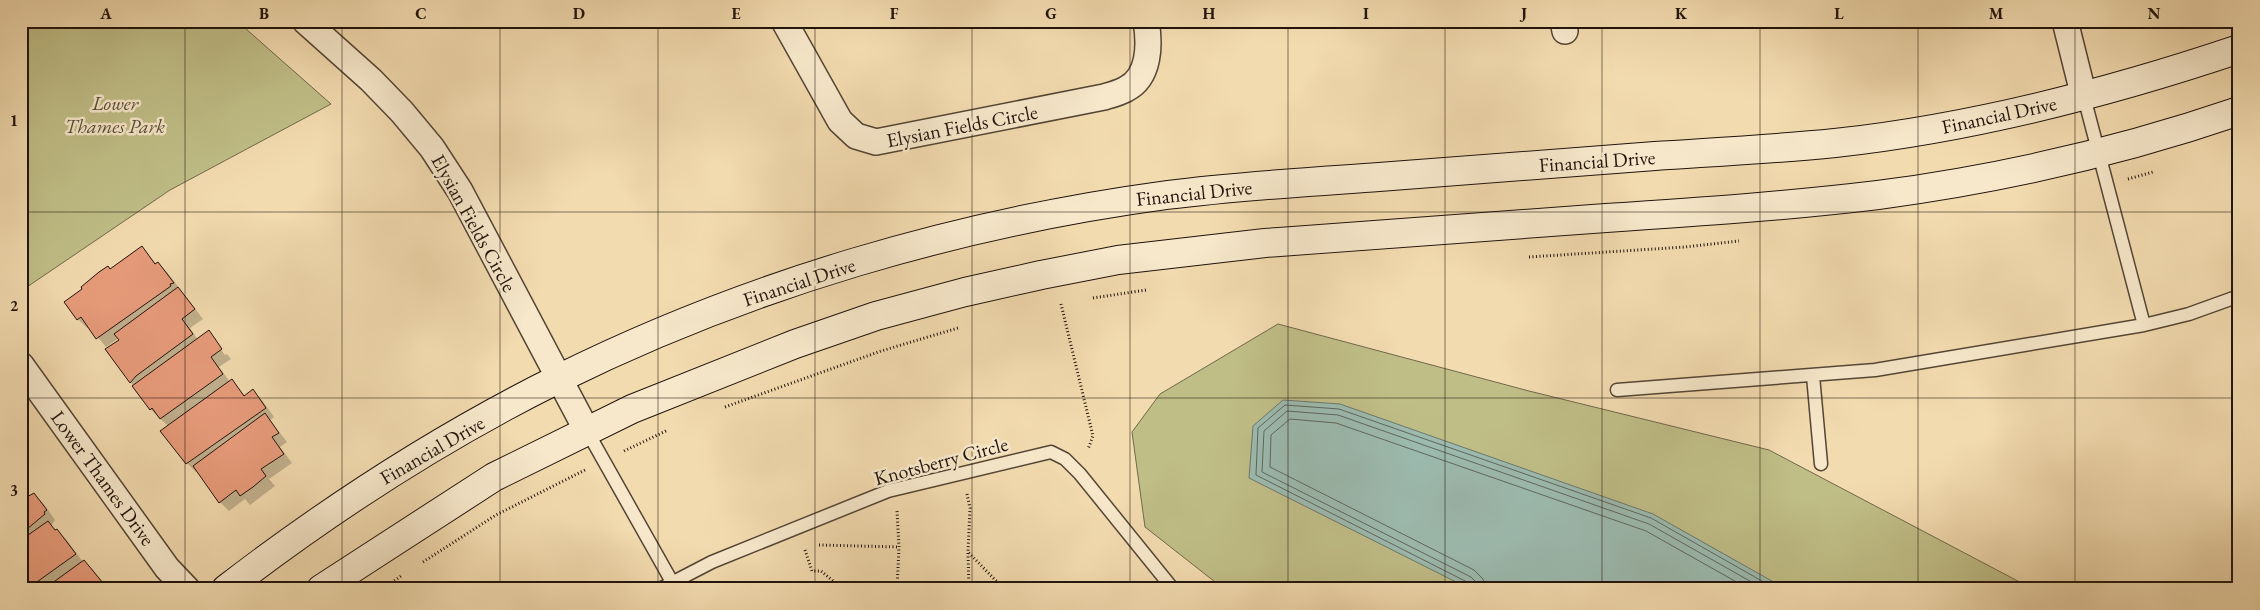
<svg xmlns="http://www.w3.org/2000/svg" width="2260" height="610" font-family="'EB Garamond',serif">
	<rect width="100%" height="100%" fill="#f2dbaf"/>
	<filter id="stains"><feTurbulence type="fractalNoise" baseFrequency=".004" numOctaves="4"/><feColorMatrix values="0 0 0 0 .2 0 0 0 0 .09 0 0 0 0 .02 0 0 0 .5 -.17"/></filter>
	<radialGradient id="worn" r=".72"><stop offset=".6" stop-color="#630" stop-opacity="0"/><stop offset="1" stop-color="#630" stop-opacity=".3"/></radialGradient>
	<path fill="#c0be87" stroke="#70684a" d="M21 21H237L331 104 170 190 24 289 21 286Z
		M1278 324 1529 391 1769 450 2033 589H1224L1145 527 1132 432 1160 394Z"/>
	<path fill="#9cbbb0" stroke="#6b786e" d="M1283 400 1340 404 1653 514 1786 589H1470L1249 478 1253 426Z"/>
	<path fill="#0003" d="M142 247 156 264 158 263 167 272 203 319 190 328 198 340 209 332 217 340H214L225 355 227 354 231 359 219 367 230 382 232 381 245 396 253 391 262 400 274 417 270 420 287 442 280 447 292 463 269 479 275 486 250 505 245 499 229 511 220 502 198 471 196 472 187 463 168 426 150 409 107 350 121 340 119 338 106 347 89 327 87 328 78 319 66 302Z
		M21 493 27 499 34 494 43 503 55 520 51 526 66 539 83 562 84 561 93 570 108 589H21Z"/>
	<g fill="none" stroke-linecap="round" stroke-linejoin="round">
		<path stroke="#5e675e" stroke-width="1" d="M1471 589 1467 582 1256 475 1258 428 1285 405 1339 409 1651 518 1776 589
			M1477 589 1476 582 1471 577 1262 472 1264 431 1287 411 1338 415 1649 524 1764 589
			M1485 589 1483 579 1474 570 1270 467 1271 435 1290 419 1336 423 1646 531 1749 589"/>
	</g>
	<path fill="#e79b7a" stroke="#21130c" d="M142 246 155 264 158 262 174 283 170 284 171 286 96 339 81 317 77 320 64 302 82 289 81 287 99 272 108 266 110 269Z
		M178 287 195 309 182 319 193 334 136 376 130 383 105 349 119 340 114 334Z
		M209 330 222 349 211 357 223 374 160 419 152 408 150 410 132 386Z
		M232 379 244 396 253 389 266 408 186 464 160 431Z
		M265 413 279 433 272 437 284 454 261 469 266 476 253 487 240 496 236 490 219 503 193 466Z
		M21 493 25 498 34 493 47 510 44 512 45 514 21 534Z
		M48 521 55 530 57 529 76 554 27 589H21V540Z
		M84 560 108 589H44Z"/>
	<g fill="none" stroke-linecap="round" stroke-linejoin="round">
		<g stroke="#554535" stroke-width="15">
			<path id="lane" d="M2084 97 2144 325
				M1813 376 1821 464
				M1617 390 1875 370 2144 325 2189 314 2239 296
				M587 431 676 589
				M660 589 712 562 888 491 1051 452 1065 459 1080 474 1173 589"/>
		</g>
		<g stroke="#554535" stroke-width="28">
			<path id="street" d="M305 21 371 80 402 112 432 148 460 191 587 431
				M784 21 840 121 856 136 876 142 1104 97C1111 95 1119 93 1126 89 1150 77 1150 44 1146 21
				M1563 21 1565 31
				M2065 21 2084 97
				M21 365 167 568 187 589"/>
		</g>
		<g stroke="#21130c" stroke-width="30">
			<path id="secondary" d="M226 589C330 509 441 437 558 379 747 285 959 223 1167 195 1237 186 1308 182 1379 177 1471 170 1563 163 1655 156 1715 152 1775 149 1835 143 1973 128 2108 93 2239 49
				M321 589 494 477 632 409 795 344 876 316 965 292 1041 275 1118 260 1265 243C1379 235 1493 226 1606 218 1697 212 1787 206 1878 195 2000 179 2122 151 2239 111"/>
		</g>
		<path stroke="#21130c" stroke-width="3" stroke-dasharray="1 2.5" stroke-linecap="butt" d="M2128 179 2153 172
			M1529 257 1685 247 1739 241
			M1093 298 1146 290
			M1061 304 1093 436 1088 449
			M725 407 881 351 958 328
			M624 451 668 430
			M967 494 970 508 968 552 1004 589
			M819 545 899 547
			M805 550 812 571H821L843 589
			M968 553 969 589
			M423 562 496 515 585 470
			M898 587 925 589
			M383 589 401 576
			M897 589 899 547 897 511"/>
		<use href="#lane" stroke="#f7e8cb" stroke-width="12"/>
		<use href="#street" stroke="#f7e8cb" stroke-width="25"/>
		<use href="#secondary" stroke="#f7e8cb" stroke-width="28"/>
	</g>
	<path fill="none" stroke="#21130c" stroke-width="1" stroke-opacity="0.55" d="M185 21V589M342 21V589M500 21V589M658 21V589M815 21V589M972 21V589M1130 21V589M1288 21V589M1445 21V589M1602 21V589M1760 21V589M1918 21V589M2075 21V589M21 212H2239M21 398H2239"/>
	<g text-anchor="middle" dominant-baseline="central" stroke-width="5" stroke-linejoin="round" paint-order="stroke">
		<g font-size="20" font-style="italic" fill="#594f37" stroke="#f7e8cb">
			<text x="115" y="103">Lower<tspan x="115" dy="23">Thames Park</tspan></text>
		</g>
		<g font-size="20" fill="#21130c" stroke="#f7e8cb">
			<text transform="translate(1999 115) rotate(-12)">Financial Drive</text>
			<text transform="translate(962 126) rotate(-11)">Elysian Fields Circle</text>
			<text transform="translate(1597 161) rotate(-4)">Financial Drive</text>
			<text transform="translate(1194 193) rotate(-6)">Financial Drive</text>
			<text transform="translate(474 223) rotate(61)">Elysian Fields Circle</text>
			<text transform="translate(799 282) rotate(-18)">Financial Drive</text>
			<text transform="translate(432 450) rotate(-30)">Financial Drive</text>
			<text transform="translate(941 461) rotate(-15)">Knotsberry Circle</text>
			<text transform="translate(103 478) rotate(54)">Lower Thames Drive</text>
		</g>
	</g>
	<rect width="2260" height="610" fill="none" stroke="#f2dbaf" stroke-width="55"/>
	<rect x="28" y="28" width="2204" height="554" fill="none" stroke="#21130c" stroke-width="2"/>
	<g font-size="16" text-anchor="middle" font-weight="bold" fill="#21130c">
		<text x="106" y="19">A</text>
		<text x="264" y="19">B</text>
		<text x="421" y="19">C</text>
		<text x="579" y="19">D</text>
		<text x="736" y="19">E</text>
		<text x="894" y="19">F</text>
		<text x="1051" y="19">G</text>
		<text x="1209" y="19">H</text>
		<text x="1366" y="19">I</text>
		<text x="1524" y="19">J</text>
		<text x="1681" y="19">K</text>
		<text x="1839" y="19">L</text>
		<text x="1996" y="19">M</text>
		<text x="2154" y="19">N</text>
		<text x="14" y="126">1</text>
		<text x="14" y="311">2</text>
		<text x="14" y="496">3</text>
	</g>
	<rect width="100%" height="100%" filter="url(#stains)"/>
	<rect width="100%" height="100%" fill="url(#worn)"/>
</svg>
